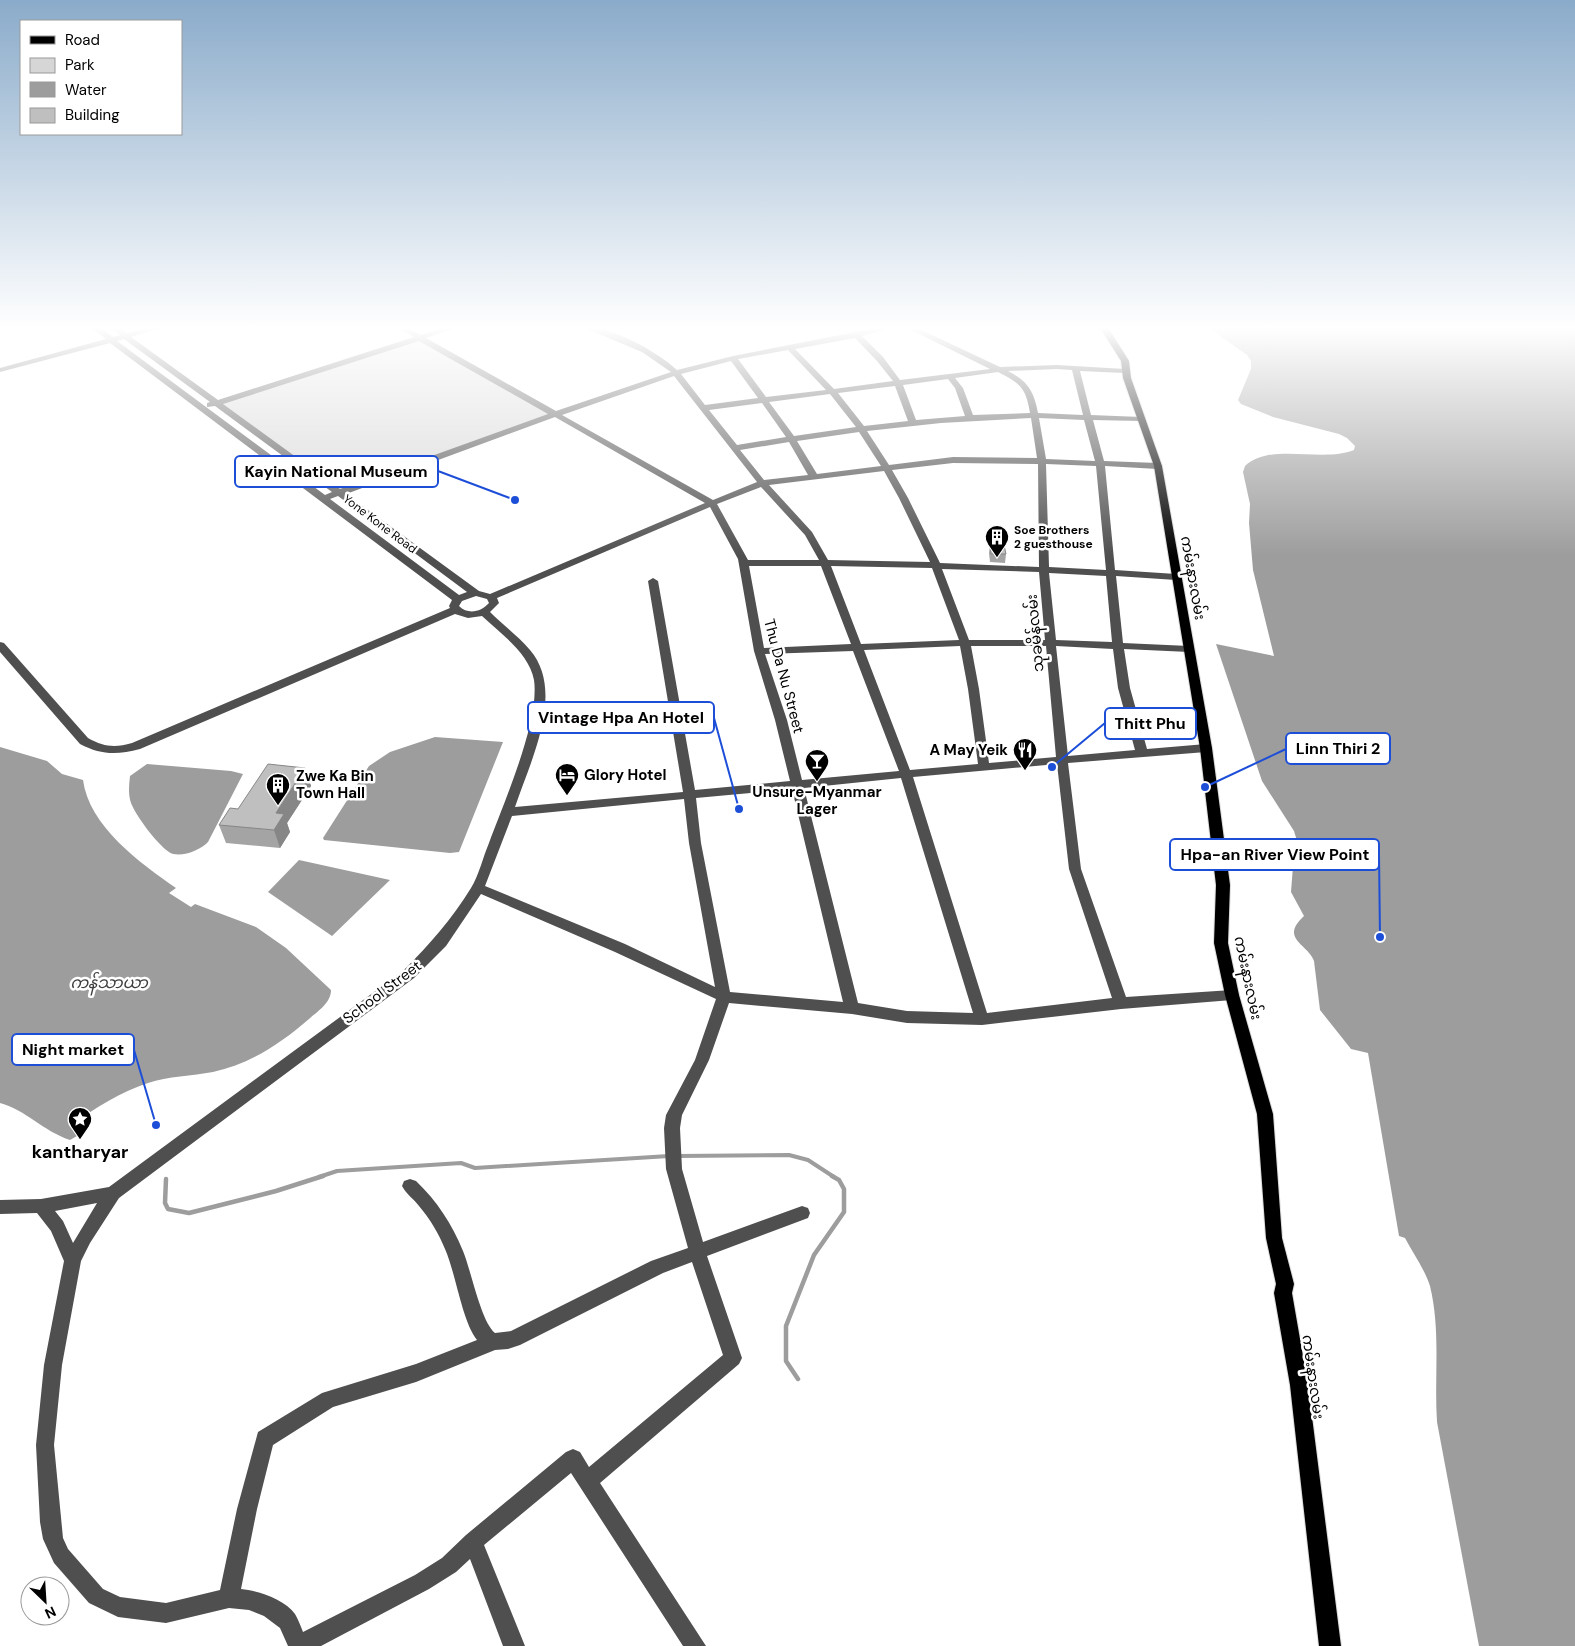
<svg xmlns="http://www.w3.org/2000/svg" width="1575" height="1646" font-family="'DM Sans','Noto Sans Myanmar',sans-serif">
	<rect width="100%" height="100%" fill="#fff"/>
	<path fill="#d6d6d6" d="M424 339 556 414 339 493 216 403Z"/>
	<path fill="#9d9d9d" d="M1206 326H1575V1646H1479L1437 1422C1434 1377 1441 1331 1430 1286 1425 1270 1413 1253 1405 1238L1399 1236 1368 1053 1351 1049 1320 1010 1314 961C1308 944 1279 939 1304 916L1291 892 1293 866 1298 844 1294 831 1262 781 1216 644 1274 656 1253 570 1249 523 1250 504 1243 472 1245 466C1270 442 1322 463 1354 450L1355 446 1347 438 1339 434 1273 417 1241 404 1238 400 1251 369V361L1247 355Z
		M435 737 503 742 459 852 450 853 324 840 323 838 369 766 390 752Z
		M0 747 47 761 62 774 83 780C89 826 140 863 176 888L169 893 191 907 195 904 256 927 286 948 331 990C331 1003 318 1011 309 1019 280 1044 250 1064 213 1072 192 1076 168 1076 148 1083 120 1092 96 1108 71 1125V1127L77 1136 70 1140C43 1131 26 1110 0 1103Z
		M147 764 231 771 243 774 208 842C201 850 179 859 169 852 157 844 136 816 131 803 128 794 129 785 130 776Z
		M299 860 390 880 332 936 268 892Z"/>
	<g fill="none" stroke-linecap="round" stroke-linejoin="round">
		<path stroke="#9d9d9d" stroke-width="4" d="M677 1156 789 1155 808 1160 834 1177
			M319 1177 337 1171 461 1163 475 1168 669 1156"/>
		<path stroke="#9d9d9d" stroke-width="4.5" d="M166 1179 165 1203 168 1209 189 1213 276 1191 323 1176
			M798 1379 786 1361V1326L814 1255 844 1212V1189L839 1180 832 1176"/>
		<g stroke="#dbdbdb" stroke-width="2">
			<path id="major" d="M1099 326H1107L1129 361 1131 378 1162 466 1212 748 1230 885 1228 943 1239 995 1273 1114 1282 1238 1294 1284 1292 1293 1308 1385 1341 1646H1319L1290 1385 1274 1293 1276 1284 1266 1238 1257 1114 1225 995 1214 943 1216 885 1200 748 1154 466 1123 378 1121 361Z"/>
		</g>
		<path fill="#4f4f4f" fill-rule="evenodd" d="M89 326H98L113 337 120 335 108 326H117L127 333 155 326H167L131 337 218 400 414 337 395 326H404L421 335 450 326H461L426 338 556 411 671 372 642 352 580 326C611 326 655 350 677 370L733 356 886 326H899L862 336 883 357 900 380 990 369 903 326H913L1000 367 1057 365 1125 369 1129 371 1125 373 1080 371 1091 415 1141 417 1145 419 1141 421 1093 420 1104 461 1158 463 1162 466 1158 469 1105 466 1115 570 1176 574 1181 577 1176 580 1116 576 1123 643 1189 646 1194 649 1189 652 1124 649 1130 688 1147 749 1206 744 1212 748 1206 752 1068 763 1081 869 1126 997 1232 990 1237 991 1239 995 1237 999 1232 1000 1121 1009 982 1025 907 1023 852 1014 729 1003 709 1060 682 1115 680 1128 682 1169 703 1242 802 1206 808 1208 810 1213 808 1218 707 1256 742 1358 739 1364 600 1483 706 1646H683L571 1473 484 1545 525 1646H503L470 1559 456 1572 429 1589 321 1646H288L280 1628 264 1616 249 1610 229 1608 166 1623 118 1617 89 1603 54 1563 43 1539 40 1522 36 1445 44 1365 64 1261 51 1231 37 1213 0 1214V1200L41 1199 109 1187 404 970C430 944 451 920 471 888 479 875 483 857 489 843 504 802 540 721 534 680 529 653 501 634 482 616L468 618 455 614 140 749C117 755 101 755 80 744L0 652V642L4 643 88 738C104 747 115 748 132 743L450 608 449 606 452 600 110 343 0 372V368L106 339ZM855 338 877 361 893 381 834 389 795 349ZM124 339 210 402 207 403V407L215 406 332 492 325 495 117 341ZM419 341 548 414 340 489 223 404ZM788 350 826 390 766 397 738 359ZM731 361 758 398 705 405 681 374ZM1057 369 1072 370 1083 415 1038 413C1034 392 1028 381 1008 371ZM998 372C1020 383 1026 388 1030 413L973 415 963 388 955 378ZM674 376 757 482 713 500 562 415ZM948 379 955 388 965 416 916 420 903 385ZM895 386 908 421 864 426 838 393ZM830 394 856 427 794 436 769 402ZM762 403 786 437 737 445 709 410ZM555 417 705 503 490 594 479 591 346 494ZM1031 418 1037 458 953 457 889 465 867 431 941 423ZM1039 418 1084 420 1095 461 1046 459ZM859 432 881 466 817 474 797 441ZM789 442 808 475 764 480 740 450ZM953 463 1038 464 1039 567 940 563 908 498 892 470ZM1046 464 1096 466 1106 570 1049 567ZM884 471 899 498 930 562 828 560 812 532 769 485ZM761 487 805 535 819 560H748L717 504ZM338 496 467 592 459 595 330 499ZM710 507 738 559 754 651 775 720 790 781 695 790 658 581 653 578 648 581 683 792 515 807C530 762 566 692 530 650 518 636 503 625 490 612L499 603 497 598ZM749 566H821L851 644 764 648ZM831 566 932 568 959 640 861 644ZM942 569 1039 572 1045 640H969ZM1049 573 1106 576 1112 642 1056 640ZM476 596 487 599 489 603C481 612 468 615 459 606L462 601ZM960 646 968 689 978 764 910 770 864 650ZM971 646H1046L1056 757 989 763 979 689ZM1056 646 1113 649 1118 688 1135 750 1068 756ZM853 651 899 771 802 780 787 720 765 654ZM1057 764 1069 869 1112 998 987 1013 913 777ZM901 778 973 1013 907 1011 858 1003 804 788ZM792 789 843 1002 730 992 701 843 696 798ZM684 799 689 843 715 987 625 944 485 886 512 816ZM481 894 615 952 716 999 695 1060 666 1115 664 1128 666 1169 688 1248 651 1261 511 1331 495 1333C481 1322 471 1270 463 1251 452 1224 437 1201 416 1181L410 1179 404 1181 402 1186C406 1194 414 1199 419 1206 430 1219 439 1234 445 1249 456 1274 462 1321 477 1340L416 1364 322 1393 258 1432 237 1509 220 1590 166 1603 120 1597 103 1589 68 1549 63 1538 54 1445 62 1365 81 1261 90 1243 119 1198 414 978 446 946ZM97 1203 73 1243 63 1221 55 1211ZM692 1262 723 1355 589 1467 580 1452 573 1449 566 1452 466 1535 442 1558 415 1575 303 1632C301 1627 298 1619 295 1614 284 1599 259 1591 241 1589L257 1509 273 1445 333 1407 416 1382 495 1350 508 1349 520 1345 663 1273Z"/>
		<use href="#major" fill="#000" fill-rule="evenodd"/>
	</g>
	<path fill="#a4a4a4" d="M990 545 1006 554 1005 563 990 562 989 553Z
		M305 768 311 786 287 823 290 832 280 848 226 843 219 825 238 809Z"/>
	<path fill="#868686" d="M305 768 311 786 287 823 290 832 280 848 274 830 276 813Z"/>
	<path fill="#bfbfbf" stroke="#868686" d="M990 545H1004L1006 554H991Z
		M268 764 305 768 276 813 284 814 274 830 219 825 230 808 238 809Z"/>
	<linearGradient id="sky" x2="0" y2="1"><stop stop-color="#8aabca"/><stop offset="0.59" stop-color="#fff"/><stop offset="1" stop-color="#fff" stop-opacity="0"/></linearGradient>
	<rect width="1575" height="556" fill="url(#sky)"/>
	<defs>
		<g id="building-pin" transform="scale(1.25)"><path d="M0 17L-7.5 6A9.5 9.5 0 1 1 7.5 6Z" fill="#000" stroke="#fff"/><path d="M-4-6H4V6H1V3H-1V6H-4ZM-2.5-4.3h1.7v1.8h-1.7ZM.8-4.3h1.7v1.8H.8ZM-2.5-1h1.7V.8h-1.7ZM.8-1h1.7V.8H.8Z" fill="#fff"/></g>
		<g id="restaurant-pin" transform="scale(1.25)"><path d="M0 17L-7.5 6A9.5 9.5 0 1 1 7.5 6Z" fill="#000" stroke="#fff"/><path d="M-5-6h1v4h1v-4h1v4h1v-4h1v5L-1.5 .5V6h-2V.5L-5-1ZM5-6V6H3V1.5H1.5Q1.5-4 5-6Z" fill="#fff"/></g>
		<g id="bar-pin" transform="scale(1.25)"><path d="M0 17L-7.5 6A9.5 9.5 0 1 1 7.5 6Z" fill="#000" stroke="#fff"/><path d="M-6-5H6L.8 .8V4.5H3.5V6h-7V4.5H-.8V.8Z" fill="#fff"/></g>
		<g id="hotel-pin" transform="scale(1.25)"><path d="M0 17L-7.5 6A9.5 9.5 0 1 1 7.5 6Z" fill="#000" stroke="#fff"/><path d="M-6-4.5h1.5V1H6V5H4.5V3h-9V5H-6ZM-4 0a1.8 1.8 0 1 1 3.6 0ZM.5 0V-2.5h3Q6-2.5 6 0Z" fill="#fff"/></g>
		<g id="sight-pin" transform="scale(1.25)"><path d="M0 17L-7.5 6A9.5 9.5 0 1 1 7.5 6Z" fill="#000" stroke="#fff"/><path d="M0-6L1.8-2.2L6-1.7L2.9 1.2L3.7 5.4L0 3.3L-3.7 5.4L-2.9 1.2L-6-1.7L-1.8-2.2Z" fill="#fff"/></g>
	</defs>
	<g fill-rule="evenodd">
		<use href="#building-pin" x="997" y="537"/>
		<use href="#restaurant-pin" x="1025" y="750"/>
		<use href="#bar-pin" x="817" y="761"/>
		<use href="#hotel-pin" x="567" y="775"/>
		<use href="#building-pin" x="278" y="785"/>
		<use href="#sight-pin" x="80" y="1119"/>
	</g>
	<g text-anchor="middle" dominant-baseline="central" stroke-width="5" stroke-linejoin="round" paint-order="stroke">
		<g font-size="12" fill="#000" stroke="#fff">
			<text transform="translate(380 524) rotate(37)">Yone Kone Road</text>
		</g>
		<g font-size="12" font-weight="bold" fill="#000" stroke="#fff" text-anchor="start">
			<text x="1014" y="530">Soe Brothers<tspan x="1014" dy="14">2 guesthouse</tspan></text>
		</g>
		<g font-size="15" fill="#000" stroke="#fff">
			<text transform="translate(1193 578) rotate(80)">ကမ်းနားလမ်း</text>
			<text transform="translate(1035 633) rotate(-95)">သုခမိန်လမ်း</text>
			<text transform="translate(784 676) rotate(75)">Thu Da Nu Street</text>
			<text transform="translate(1248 978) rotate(78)">ကမ်းနားလမ်း</text>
			<text transform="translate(382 992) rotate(-37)">School Street</text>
			<text transform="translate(1313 1377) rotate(82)">ကမ်းနားလမ်း</text>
		</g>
		<g font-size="15" font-weight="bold" fill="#000" stroke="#fff" text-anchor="start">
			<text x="1008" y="750" text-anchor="end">A May Yeik</text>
			<text x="584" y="775">Glory Hotel</text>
			<text x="296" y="776">Zwe Ka Bin<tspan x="296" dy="17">Town Hall</tspan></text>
			<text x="817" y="792" text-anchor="middle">Unsure-Myanmar<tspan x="817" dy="17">Lager</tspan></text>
		</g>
		<g font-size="16" font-style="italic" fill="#3e3e3e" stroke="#fff">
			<text x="109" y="982">ကန်သာယာ</text>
		</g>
		<g font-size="18" font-weight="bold" fill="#000" stroke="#fff">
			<text x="80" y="1152">kantharyar</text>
		</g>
	</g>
	<path fill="none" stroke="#1d4ed8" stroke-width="2" d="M515 500L438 471M739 809L714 718M1052 767L1105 723M1205 787L1286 749M1380 937L1379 854M156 1125L134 1050"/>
	<g fill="#1d4ed8" stroke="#fff" stroke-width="2">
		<circle cx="515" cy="500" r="5"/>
		<circle cx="739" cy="809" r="5"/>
		<circle cx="1052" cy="767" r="5"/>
		<circle cx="1205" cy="787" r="5"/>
		<circle cx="1380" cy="937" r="5"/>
		<circle cx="156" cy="1125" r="5"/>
	</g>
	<g fill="#fff" stroke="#1d4ed8" stroke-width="2">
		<rect x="235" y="456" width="203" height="31" rx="5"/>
		<rect x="528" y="702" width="186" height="31" rx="5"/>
		<rect x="1105" y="708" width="91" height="31" rx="5"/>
		<rect x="1286" y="733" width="104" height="31" rx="5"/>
		<rect x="1170" y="839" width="209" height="31" rx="5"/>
		<rect x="12" y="1034" width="122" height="31" rx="5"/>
	</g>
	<g font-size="16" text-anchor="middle" font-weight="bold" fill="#000">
		<text x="336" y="477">Kayin National Museum</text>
		<text x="621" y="723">Vintage Hpa An Hotel</text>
		<text x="1150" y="729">Thitt Phu</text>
		<text x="1338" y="754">Linn Thiri 2</text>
		<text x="1275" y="860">Hpa-an River View Point</text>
		<text x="73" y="1055">Night market</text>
	</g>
	<rect x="20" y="20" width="162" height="115" fill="#ffffff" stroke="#999999"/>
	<rect x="30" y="36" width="25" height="8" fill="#000000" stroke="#999999"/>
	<text x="65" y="45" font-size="15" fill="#000000">Road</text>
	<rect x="30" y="58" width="25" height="15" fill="#d6d6d6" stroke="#999999"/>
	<text x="65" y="70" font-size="15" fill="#000000">Park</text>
	<rect x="30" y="82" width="25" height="15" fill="#9d9d9d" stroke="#999999"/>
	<text x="65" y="95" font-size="15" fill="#000000">Water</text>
	<rect x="30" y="108" width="25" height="15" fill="#bfbfbf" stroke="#999999"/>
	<text x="65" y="120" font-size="15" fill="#000000">Building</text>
	<g transform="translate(45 1601) rotate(155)"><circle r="24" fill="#ffffff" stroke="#999999"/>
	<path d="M0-4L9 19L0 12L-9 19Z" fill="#000000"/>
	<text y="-8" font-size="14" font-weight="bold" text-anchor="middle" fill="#000000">N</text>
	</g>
</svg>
